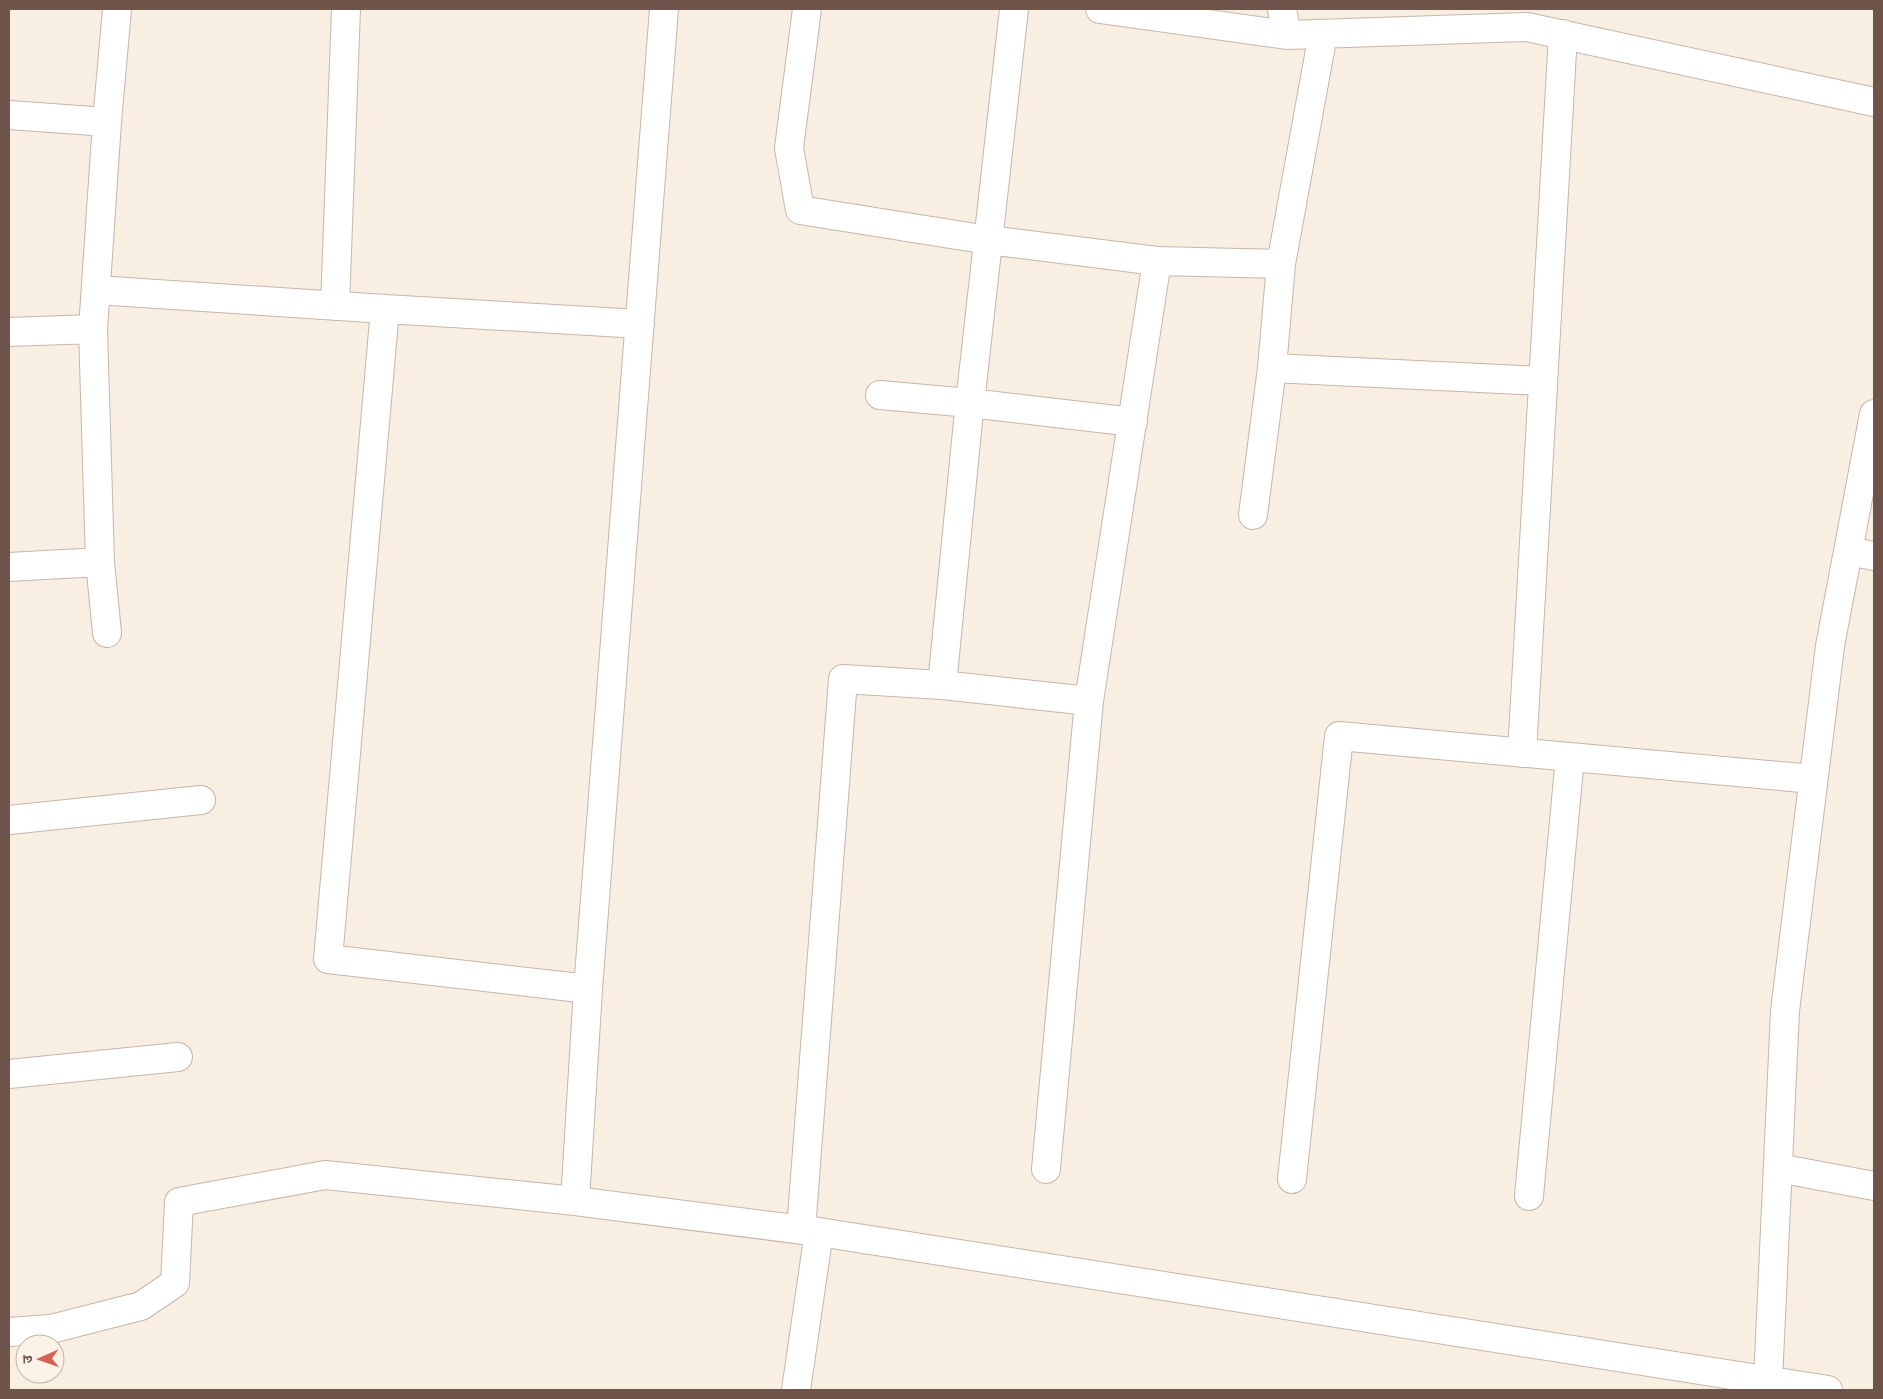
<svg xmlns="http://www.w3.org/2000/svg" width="1883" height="1399" font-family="'Fira Sans','Noto Sans Devanagari',sans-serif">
	<rect width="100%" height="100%" fill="#f9eee2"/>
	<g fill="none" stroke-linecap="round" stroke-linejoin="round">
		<g stroke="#c8b5aa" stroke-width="30">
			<path id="street" d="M807 9 789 148 800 210 988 240 1157 261 1089 701 1046 1169
				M1100 9 1287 35 1527 27 1874 102
				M1282 9 1287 35
				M9 115 107 122
				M1157 261 1281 264 1323 34
				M96 290 385 309 640 324
				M335 306 346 9
				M385 309 328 959 588 989
				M9 332 93 329
				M1272 368 1543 381
				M880 395 970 403 1133 422
				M1253 515 1272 368 1281 264
				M1848 551 1874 556
				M9 567 100 562
				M107 633 100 562 93 329 107 122 117 9
				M942 685 968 421 1014 9
				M1522 753 1563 34
				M9 820 201 800
				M9 1074 178 1057
				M1778 1168 1874 1186
				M1292 1179 1339 736 1813 779
				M1529 1196 1570 757
				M575 1201 588 989 664 9
				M801 1230 843 679 942 685 1089 701
				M9 1332 51 1329 141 1306 175 1283 179 1202 325 1175 575 1201 819 1232 1828 1390
				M1768 1381 1785 1011 1830 646 1874 414
				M796 1390 819 1232"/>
		</g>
		<use href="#street" stroke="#fff" stroke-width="28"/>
	</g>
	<rect width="1883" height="1399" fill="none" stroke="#6e544b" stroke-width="20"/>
	<g transform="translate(40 1359) rotate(268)"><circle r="24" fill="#fdf2e7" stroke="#c4b3a9"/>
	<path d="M0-4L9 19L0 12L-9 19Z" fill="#d76253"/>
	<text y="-8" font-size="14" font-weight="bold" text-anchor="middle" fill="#6e544b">उ</text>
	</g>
</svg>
